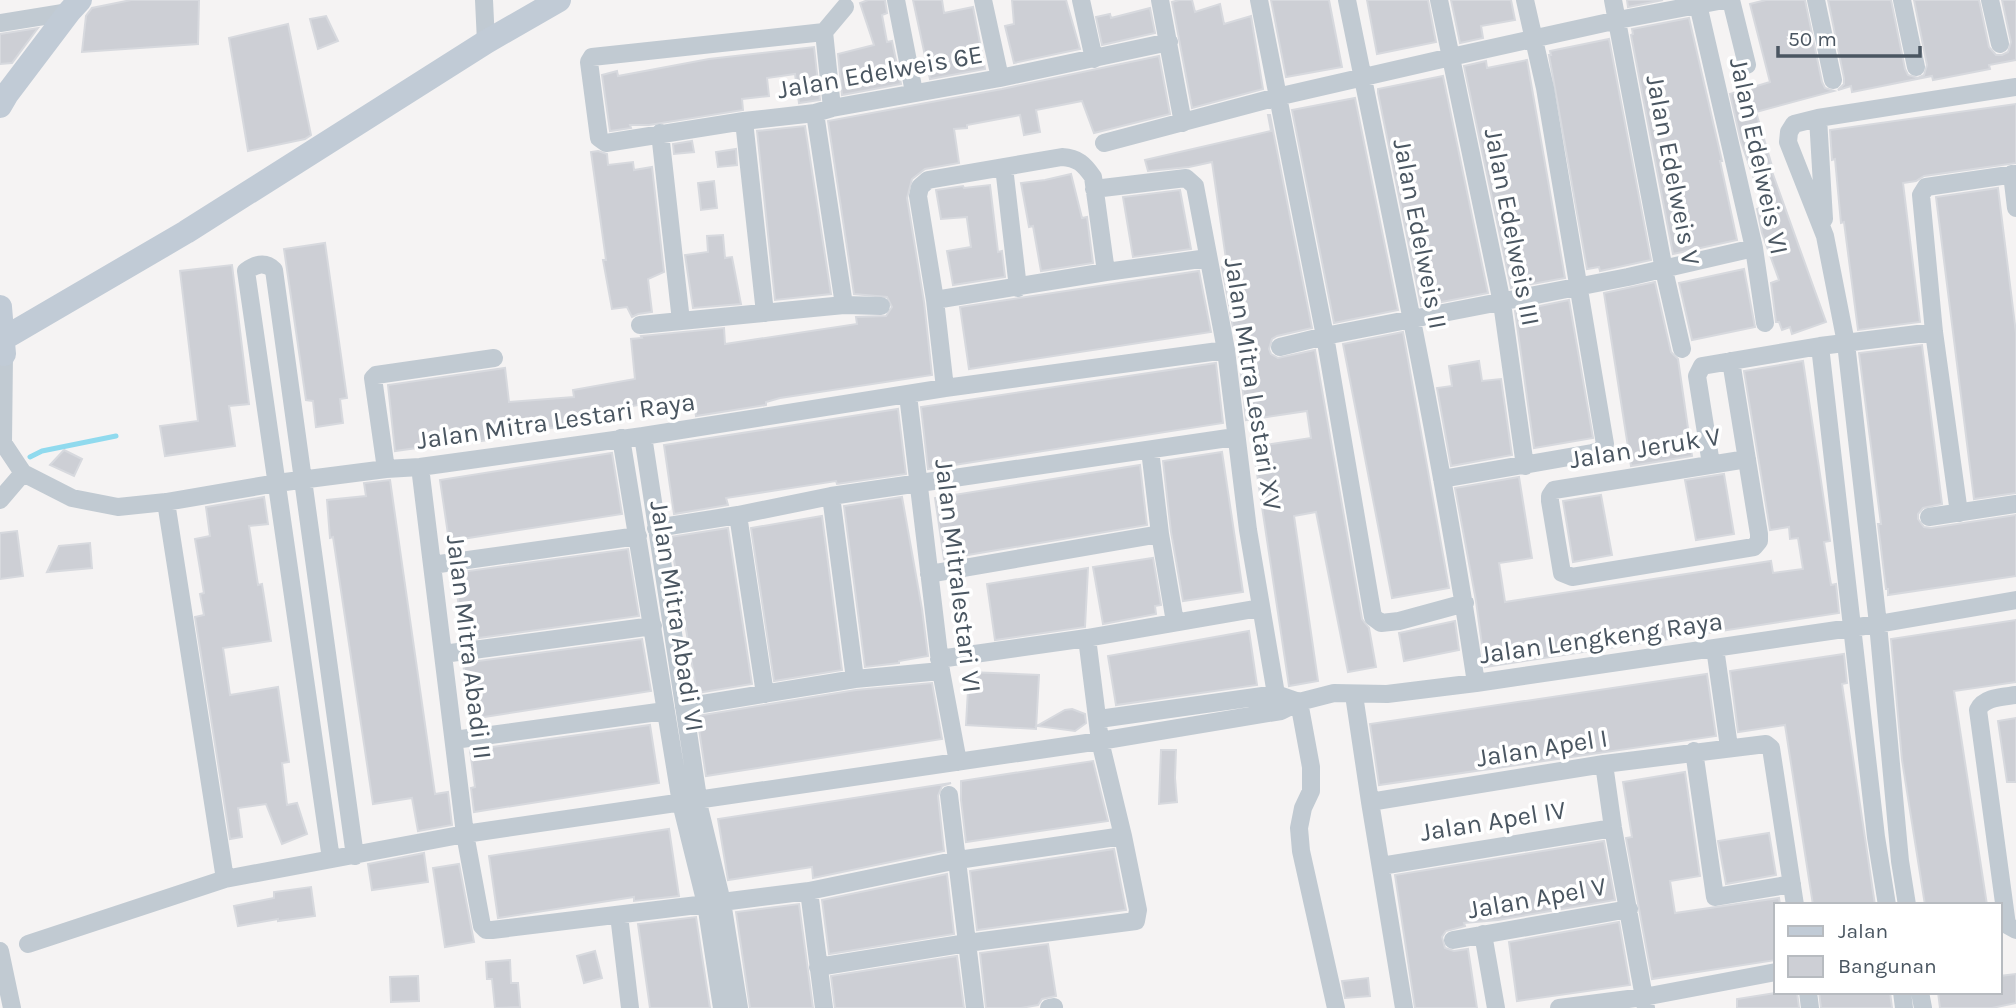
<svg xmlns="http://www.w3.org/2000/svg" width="2016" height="1008" font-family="Karla,sans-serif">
	<rect width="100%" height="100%" fill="#f5f3f3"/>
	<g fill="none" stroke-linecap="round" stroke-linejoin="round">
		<path stroke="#90daee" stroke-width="5" d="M30 457 42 451 116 436"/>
	</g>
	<path fill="#cdcfd5" stroke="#d7d9de" stroke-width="2" d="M131 0H199L198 44 82 52 86 16 92 8Z
		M868 0H885L887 13 882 15 887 42 892 41 901 84 842 95 838 54 874 45 860 3Z
		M913 0H942L944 13 973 7 985 69 930 79Z
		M1012 0H1066L1080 49 1014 63 1005 26 1014 24Z
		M1179 0H1192L1195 12 1220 4 1224 24 1251 16 1263 89 1192 108 1172 2Z
		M1271 0H1329L1342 67 1286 77Z
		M1367 0H1428L1436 42 1377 54Z
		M1451 0H1511L1515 20 1481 26 1483 38 1460 43Z
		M1627 0H1663L1628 7Z
		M1766 0H1805L1822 82 1825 88 1834 91 1756 112 1772 166H1770L1826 322 1792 334 1790 327 1782 330 1779 322H1776L1771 283 1779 280 1762 233 1757 209 1764 207 1741 142 1730 94 1770 82 1750 4Z
		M1828 0H1891L1905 69 1908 75 1918 78 1924 75 1927 65 1914 0H1979L1989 47 1996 55H2002L2008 52 2011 42 2002 0H2016V60L1989 65 1990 69 1933 80 1932 76 1852 92 1851 86 1838 90 1844 84V78Z
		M1150 8 1155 33 1102 45 1096 17 1110 14 1111 18Z
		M326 16 338 41 318 49 310 19Z
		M1689 18 1722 161H1720L1737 240 1673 254 1631 35 1633 34 1632 29Z
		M288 24 311 135 305 139 248 151 229 38Z
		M38 28 12 63 0 64V34Z
		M1609 39 1651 260 1600 271 1599 267 1587 269 1549 55H1551L1550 51Z
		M814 47 820 100 799 103 795 74 767 78 769 96 742 99 743 110 649 125H630L631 128 610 131 602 75 617 71 618 76 709 59Z
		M1159 56 1170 114 1094 133 1082 101 1036 110 1040 132 1024 135 1020 115 967 125V128L954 129 959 163 925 169 912 179 907 198 924 302 932 375 780 398 766 402V405L696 416 693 396 614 409 615 415 566 424 567 427 488 431 489 440 467 443V441L395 451 388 385 505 368 509 402 574 397 573 390 635 379 631 339 642 338 641 336 724 328 725 344 857 324 856 317 886 316 892 307 887 297 854 294 828 121 1002 89Z
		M1527 60 1565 278 1511 288 1464 66 1486 61 1487 68Z
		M1443 76 1488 293 1421 306 1378 93V89Z
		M1355 98 1398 310 1334 323 1292 110Z
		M2016 104V163L1924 176 1916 181 1903 183 1920 322 1858 330 1844 222 1841 223 1835 159 1832 160 1830 130Z
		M1268 115H1270L1312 328 1277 336 1272 339 1269 349 1271 354 1278 358 1315 350 1362 619 1369 628 1376 667 1348 672 1316 512 1294 516 1318 681 1289 686 1253 447 1311 438 1307 411 1246 420 1236 328H1233L1222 267 1227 266 1212 162 1189 167 1148 171 1145 160 1271 131Z
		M805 126 831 294 775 300 757 131Z
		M692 141 694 152 674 154 673 144Z
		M736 149 737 165 718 167 716 152Z
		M598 151 607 154 608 165 633 162 634 170 652 167 664 272 648 279 652 312 638 314 632 317 627 307 612 309 603 260H606L591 152Z
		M1071 174 1082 218 1087 217 1093 263 1041 271 1033 226 1029 227 1021 183 1045 180Z
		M714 181 717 208 701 210 698 183Z
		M990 185 998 252 1002 251 1005 277 953 285 947 251 971 247 967 219V217L941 219 936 190 963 186 964 188Z
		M1998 188 2016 333V493L1974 499 1936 197Z
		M1180 190 1191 249 1133 257 1123 197Z
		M723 235 725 258 732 257 741 304 693 308 685 255 708 252 707 236Z
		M325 243 347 398 340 399 343 423 316 427 313 401 306 400 284 249Z
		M232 265 249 404 229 406 235 446 165 456 160 426 198 421 180 271Z
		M1744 269 1755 327 1692 340 1679 283Z
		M1199 271 1211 332 969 369 960 307Z
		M1655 282 1671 352 1678 359 1692 456 1631 466 1604 293Z
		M1569 300 1593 438 1534 448 1515 311Z
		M1403 332 1449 588 1392 598 1343 344Z
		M1922 345 1942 504 1923 508 1918 514V519L1924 527 1931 528 2016 515V576L1888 595V589H1886L1878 524H1881L1859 353Z
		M1479 361 1482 381 1501 379 1512 455 1451 466 1437 388 1452 386 1449 366Z
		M1803 361 1830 541 1824 542 1831 585 1836 584 1839 613 1485 667 1476 601 1455 488 1519 477 1532 558 1499 563 1505 602 1771 561 1773 573 1803 569 1798 538 1790 539 1789 527 1770 530 1744 371Z
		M1216 363 1223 423 928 469 921 407Z
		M898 409 906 474 837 484 836 481 726 498 728 505 674 514 664 445Z
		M64 450 82 459 74 476 50 465Z
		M1222 452 1243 592 1183 601 1171 532 1163 461Z
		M612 453 622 514 449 541 440 480Z
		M1140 465 1147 525 944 559 935 498Z
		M1724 474 1734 534 1696 540 1685 480Z
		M390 480 435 794 448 792 452 825 418 831 412 798 373 804 333 537 330 538 327 500 366 496 364 483Z
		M1601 495 1612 555 1573 562 1563 501Z
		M264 497 268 524 249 526 258 585 262 584 271 641 223 648 230 695 278 687 289 762 282 763 287 805 297 803 307 834 282 844 266 804 238 808 242 837 230 839 195 617 204 615 200 594 204 593 195 539 210 536 206 507Z
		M902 497 922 609 928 656 899 661V663L865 667 844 506Z
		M822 516 842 670 774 681 751 528Z
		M728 528 752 684 697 693 670 537Z
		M17 531 23 576 0 579V533Z
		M90 543 92 568 47 572 59 546Z
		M628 549 639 616 464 640 454 573Z
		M1153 558 1161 605 1155 606 1156 614 1103 624 1093 567Z
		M1088 568 1085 627 995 640 987 584Z
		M2016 620V682L1954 691 1987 905H1925L1902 760 1891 639Z
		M1455 621 1459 650 1404 661 1399 633Z
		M1249 631 1257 685 1116 705 1108 656Z
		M642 639 651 691 471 719 463 663Z
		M1844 654 1847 683 1842 684 1875 905H1813L1785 725 1738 732 1730 671Z
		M969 672 1039 675 1036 729 966 725Z
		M1707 674 1716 736 1379 785 1370 724Z
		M932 683 942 739 706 776 697 716 856 690Z
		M1072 709 1085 714 1086 723 1075 731 1037 726 1065 710Z
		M2016 718V782H2007L1998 721Z
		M650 725 659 783 474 812 471 788 475 787 470 750Z
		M1161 750H1176L1175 778 1177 802 1159 804Z
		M1093 761 1108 821 966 842 961 800V781Z
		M1685 772 1700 876 1670 881 1675 913 1779 898 1780 905H1776V960L1652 979 1626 838 1632 837 1623 782Z
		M951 783 942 786 938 796 944 851 813 878 812 867 728 880 718 819Z
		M669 829 679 896 634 901V897L498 918 489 856Z
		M1769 833 1776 875 1726 884 1718 841Z
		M1604 841 1615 900 1498 920 1464 923 1465 926 1446 931 1442 937 1445 948 1454 951 1468 949 1477 1008H1415L1395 875Z
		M1114 849 1126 910 977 930 970 871Z
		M424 853 428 882 372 890 368 864Z
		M459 864 474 942 445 947 433 868Z
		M947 874 954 934 829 954 822 900Z
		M311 887 315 916 278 921V919L238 926 234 906 274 898V892Z
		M799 904 813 1008H750L736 912Z
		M696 917 710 1008H650L638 924Z
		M1619 922 1630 985 1517 1001 1509 942Z
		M1048 944 1056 996 1042 999 1038 1005 1021 1008H986L980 953Z
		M595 951 602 978 584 983 577 956Z
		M957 956 964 1008H835L831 976Z
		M510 960 511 983H518L520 1007 495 1008 492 979H487L486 962Z
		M2016 974V1003L1992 1008H1940L1938 992H2000V976Z
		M418 976 419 1001 391 1002 390 977Z
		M1368 978 1370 996 1345 998 1342 981Z
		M1782 992H1797L1799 1008H1737V999Z
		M1819 992H1890L1892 1008H1821Z"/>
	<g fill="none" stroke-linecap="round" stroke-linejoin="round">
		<path stroke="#c1cad2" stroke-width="18" d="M484 0 486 42
			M896 0 914 92
			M983 0 1000 78
			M1081 0 1094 59
			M1160 0 1183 123
			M1259 0 1325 336 1628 277 1754 248
			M1347 0C1393 227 1442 454 1476 683
			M1439 0 1502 303 1525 466
			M1613 0 1664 270 1682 349
			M1697 0 1754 248 1765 323
			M1731 0 1747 65
			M1816 0 1833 80
			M1902 0 1916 67
			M1990 0 2000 44
			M845 7 824 32 592 57 589 62 599 138 606 143 744 121 815 113 832 108 1000 78 1169 42
			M0 23 69 12
			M824 32 832 108
			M815 113 844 305
			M1818 118 1824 219
			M744 121 765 313
			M660 133 681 321
			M1104 143 1277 97 1451 57 1618 20 1724 0
			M1004 167 1018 288
			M2012 174 2016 208
			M1094 189 1186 178 1195 186 1226 350 1248 530 1276 694
			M1106 272 1208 258
			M935 300 1106 272 1093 177C1084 164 1078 158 1062 157L928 180 920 187 918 196 935 300 945 388
			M640 325 844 305 881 306
			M1820 346 1876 837 1887 905
			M1280 347 1325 336 1373 617 1381 623 1399 621 1465 603
			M4 354 3 443 23 473 72 498 118 507 166 502 277 483 386 469 420 467 643 436 945 388 1226 350
			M1731 361 1759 534V541L1754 547 1572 577 1562 573 1550 501V496L1554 490 1747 459
			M908 395 941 671 958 762
			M643 436 700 811 722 902 739 1008
			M621 438 681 803 706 904 722 1008
			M1150 450 1160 534 1175 622
			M1711 464 1697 376 1702 366 1820 346 1934 332
			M420 467 465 834 482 926 486 930H492L706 904
			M386 469 373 378 376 375 494 358
			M1442 479 1592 453 1600 451 1605 444 1545 88 1525 0
			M831 496 855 679
			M0 500 23 473
			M166 502 225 879
			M1959 513 1934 332 1921 195 1926 187 2016 174
			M738 515 765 694
			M1929 517 2016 504
			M656 528 738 515 831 496 1235 437
			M432 565 638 536
			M929 574 1160 534
			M1715 648 1729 747
			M443 654 653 626
			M939 659 1087 638
			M1354 695 1370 802
			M2016 695C2003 697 1984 697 1978 710L2007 925 2016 930
			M684 707 855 679 941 671
			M1099 719 1276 694 1299 702 1311 767V791L1303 808 1299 828 1301 851 1336 1008
			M454 740 665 711
			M1694 751 1715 897 1792 884
			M1604 764 1613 828 1646 1008
			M949 795 975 1008
			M331 859 246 271C256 264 265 261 274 270L355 856
			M1381 866 1613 828
			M809 891 824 1008
			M722 902 809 891 958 860 1123 836 1100 741 1087 638 1260 608
			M1907 905 1900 861 1878 624 1846 343 1825 236 1788 142 1789 132 1794 124 1818 118 2016 87
			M619 915 630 1008
			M1483 934 1496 1008
			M1453 940 1629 909
			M28 944 225 879 465 834 1100 741 1281 711 1299 702 1334 693 1387 694 1476 683 1878 624 2016 600
			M0 951 12 1008
			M818 967 967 943 1136 921 1138 910 1123 836
			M1808 992 1810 1008
			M1902 992 1904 1008
			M1920 992 1923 1008
			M1049 1008 1054 1007
			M1404 1008 1370 802 1604 764 1766 744 1771 748 1795 905
			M1559 1008 1644 997 1776 972"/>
		<path stroke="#c1cbd6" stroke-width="24" d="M0 106 7 94 69 12 80 0
			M0 307 4 354
			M3 339 186 232 486 42 559 0"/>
	</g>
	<g text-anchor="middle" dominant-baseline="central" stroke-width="7" stroke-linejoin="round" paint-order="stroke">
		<g font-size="26" fill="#4a5661" stroke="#fff">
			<text transform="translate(880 72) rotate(-10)">Jalan Edelweis 6E</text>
			<text transform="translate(1759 156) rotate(78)">Jalan Edelweis VI</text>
			<text transform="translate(1673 170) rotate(79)">Jalan Edelweis V</text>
			<text transform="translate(1512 227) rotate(79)">Jalan Edelweis III</text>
			<text transform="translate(1420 234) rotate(79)">Jalan Edelweis II</text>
			<text transform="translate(1253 384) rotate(81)">Jalan Mitra Lestari XV</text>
			<text transform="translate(556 421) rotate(-8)">Jalan Mitra Lestari Raya</text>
			<text transform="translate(1645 448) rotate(-9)">Jalan Jeruk V</text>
			<text transform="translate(958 576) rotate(83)">Jalan Mitralestari VI</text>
			<text transform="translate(677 616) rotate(81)">Jalan Mitra Abadi VI</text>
			<text transform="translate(1601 638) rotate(-8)">Jalan Lengkeng Raya</text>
			<text transform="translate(469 647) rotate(83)">Jalan Mitra Abadi II</text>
			<text transform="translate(1542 748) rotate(-9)">Jalan Apel I</text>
			<text transform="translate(1493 821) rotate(-9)">Jalan Apel IV</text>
			<text transform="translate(1537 898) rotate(-10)">Jalan Apel V</text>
		</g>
	</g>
	<rect x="1774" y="903" width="228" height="91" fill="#ffffff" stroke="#b7bbc0" stroke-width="2"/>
	<rect x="1788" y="926" width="35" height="10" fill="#c1cbd6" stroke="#b7bbc0" stroke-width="2"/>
	<text x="1838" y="938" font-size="21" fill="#4a5661">Jalan</text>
	<rect x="1788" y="956" width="35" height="21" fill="#cdcfd5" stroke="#b7bbc0" stroke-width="2"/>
	<text x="1838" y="973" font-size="21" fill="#4a5661">Bangunan</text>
	<path d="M1778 46v10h142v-10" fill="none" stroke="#4a5661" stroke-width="3.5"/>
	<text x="1788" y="46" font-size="21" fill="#4a5661" stroke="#ffffff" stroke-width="5" paint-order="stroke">50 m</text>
</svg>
